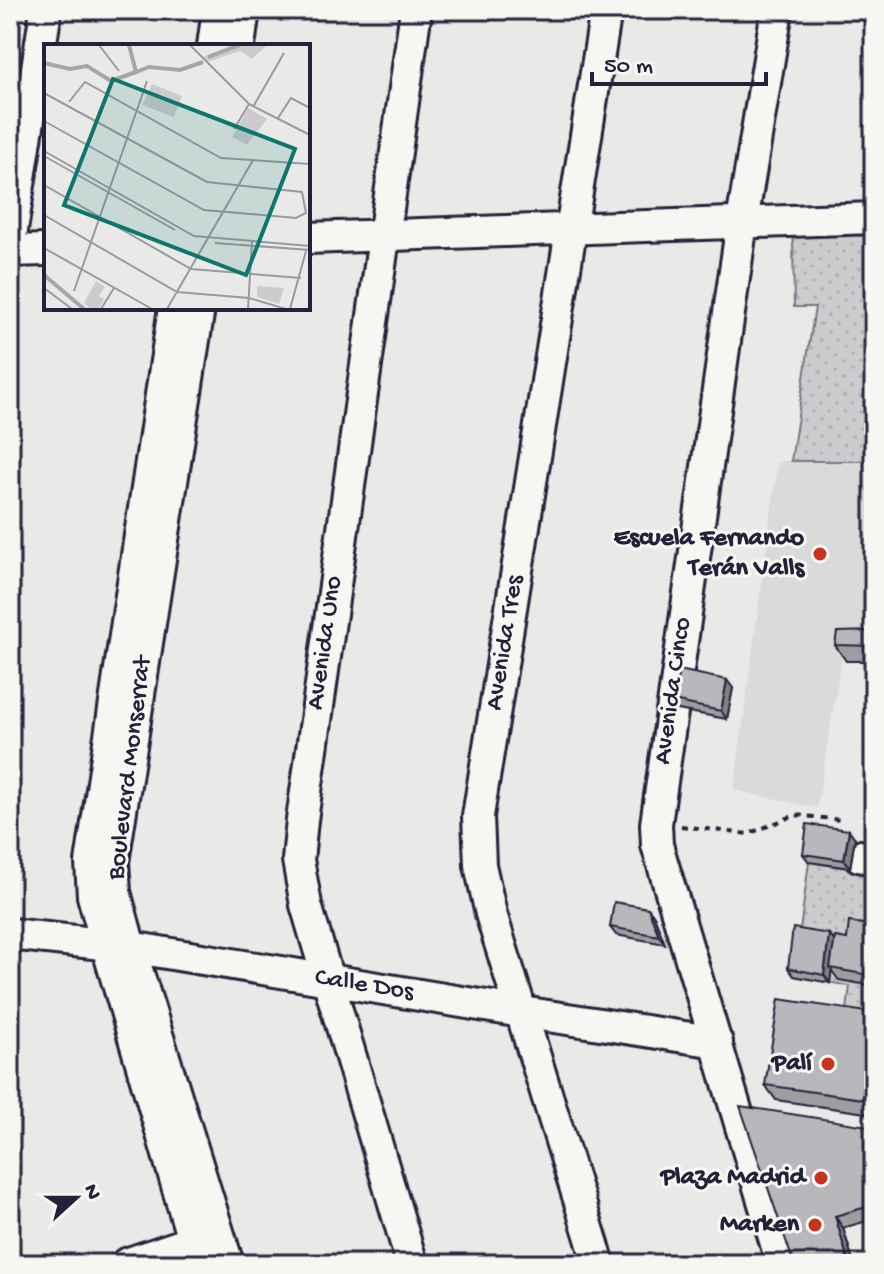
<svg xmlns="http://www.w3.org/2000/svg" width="884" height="1274" font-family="'Gochi Hand',sans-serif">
	<defs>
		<pattern id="garden-dots" width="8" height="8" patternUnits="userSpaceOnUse" patternTransform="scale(2)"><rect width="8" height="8" fill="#ccccce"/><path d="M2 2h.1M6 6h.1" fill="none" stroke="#afafb2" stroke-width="1.8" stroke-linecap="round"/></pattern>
	</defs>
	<rect width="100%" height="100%" fill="#e9e9e7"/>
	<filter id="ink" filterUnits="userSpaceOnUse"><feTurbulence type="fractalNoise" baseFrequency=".0125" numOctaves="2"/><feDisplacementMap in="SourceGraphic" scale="16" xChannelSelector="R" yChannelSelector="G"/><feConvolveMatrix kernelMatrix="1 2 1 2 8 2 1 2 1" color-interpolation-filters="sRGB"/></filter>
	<g filter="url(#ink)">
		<path fill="#dadada" d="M778 461H874V647L843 648 817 808 734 790Z"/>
		<path fill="url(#garden-dots)" stroke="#777784" stroke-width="2" d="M874 233V461H791L815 307H794L793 236Z
			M809 862 874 872V1014L847 1010 850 986 794 976Z"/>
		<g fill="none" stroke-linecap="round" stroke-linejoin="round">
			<g stroke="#22223b" stroke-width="36">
				<path id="minor" d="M777 10 742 222 656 824 657 845 782 1264
					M213 46 218 10
					M239 46 244 10
					M308 238 874 218
					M10 243 46 10
					M10 251 46 250
					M174 308 91 863 93 896 107 946 200 1264
					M199 308 113 862 115 892 130 947 228 1264
					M859 856 874 859
					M10 934 130 947 522 1012 717 1042
					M126 1264 211 1235
					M412 1264 306 905 298 860 302 820 416 10
					M599 1264 491 914 480 865 478 816 606 10"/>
			</g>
			<path stroke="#22223b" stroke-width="4" stroke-dasharray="6 6" stroke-linecap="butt" d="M681 826 748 834 795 815 842 820"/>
			<use href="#minor" stroke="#f6f6f2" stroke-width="30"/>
		</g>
		<path fill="#9e9ea2" stroke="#22223b" stroke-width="2" d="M874 631V661H846L835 645Z
			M733 688 727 719 678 710 673 701Z
			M874 707V765L866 754Z
			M855 838 850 868 809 862 803 854Z
			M874 904V986L839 980 831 970 830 983 794 976 788 968 829 934 834 941 847 939 871 925Z
			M648 908 654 916 665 944 616 935 610 927Z
			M874 1013 873 1114 776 1100 765 1085Z
			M874 1127V1219L843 1228 854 1264H794Z"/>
		<path fill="#818184" stroke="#22223b" stroke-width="2" d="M15 10H22L16 48 10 157V53Z
			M727 680 733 688 727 719 721 711Z
			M849 830 855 838 850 868 844 860Z
			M648 908 654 916 665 944 659 936Z
			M829 934 835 942 830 983 824 975Z
			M865 1081 874 1095 873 1114 863 1099Z
			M835 1216 843 1228 854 1264H849Z"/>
		<path fill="#b8b8bc" stroke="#22223b" stroke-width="2" d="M10 10H15L10 53Z
			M874 631V646L835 645 837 632Z
			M679 670 727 680 721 711 673 701Z
			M874 707V755L866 754Z
			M807 824 849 830 844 860 803 854Z
			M614 902 648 908 659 936 610 927Z
			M874 904V976L830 968 835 937 847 939 849 922 871 925Z
			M793 928 829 934 824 975 788 968Z
			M779 999 874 1013V1083L865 1081 863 1099 765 1085Z
			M740 1106 874 1127V1205L835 1216 849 1264H794Z"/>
	</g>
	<g fill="#c8321e" stroke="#f6f6f2" stroke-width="3">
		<circle cx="820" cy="554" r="8"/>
		<circle cx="828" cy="1064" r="8"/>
		<circle cx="821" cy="1178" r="8"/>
		<circle cx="815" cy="1225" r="8"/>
	</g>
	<g text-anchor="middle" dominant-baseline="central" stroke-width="6" stroke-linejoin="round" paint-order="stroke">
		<g font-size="26" font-weight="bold" fill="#22223b" stroke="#f6f6f2" text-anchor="end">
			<text x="804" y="539">Escuela Fernando<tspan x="804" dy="30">Terán Valls</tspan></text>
			<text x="812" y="1064">Palí</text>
			<text x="805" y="1178">Plaza Madrid</text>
			<text x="799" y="1225">Marken</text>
		</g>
		<g font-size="26" fill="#22223b" stroke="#f6f6f2">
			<text transform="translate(326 643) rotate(-82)">Avenida Uno</text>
			<text transform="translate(506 643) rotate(-81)">Avenida Tres</text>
			<text transform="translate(674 691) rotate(-82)">Avenida Cinco</text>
			<text transform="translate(131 768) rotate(-83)">Boulevard Monserrat</text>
			<text transform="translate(364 986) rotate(9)">Calle Dos</text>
		</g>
	</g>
	<g transform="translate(44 44)">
		<rect width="266" height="266" fill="#e9e9e7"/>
		<path d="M188 1H223L208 15 196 7 163 18 159 13Z" fill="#ccccce"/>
		<path d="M108 40 138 52 130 73 98 61ZM204 64 223 75 203 101 188 93ZM52 237 61 243 55 252 60 255 55 265H47L40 259ZM213 242 240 244 235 260 213 253Z" fill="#ccccce"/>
		<path fill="none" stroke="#a5a5ac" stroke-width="4" d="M85 1 92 28 105 23 136 26 159 18M164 13 196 1M0 19 26 25 43 22 67 37 92 28M0 231 40 265"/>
		<path fill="none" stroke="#9999a2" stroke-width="2" d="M55 1 75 27M146 1 205 60 266 91M0 49 163 138 258 148 262 169 252 174 160 166 0 77M25 58 41 38 177 114 266 120M209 63 240 9M234 74 247 54 266 64M190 85 205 60M0 107 150 192 266 202M0 112 131 186M0 141 147 225 257 234M0 171 133 248 205 254 242 265M171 199 266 206M0 204 108 265M0 244 28 265M30 247 103 37M57 265 70 244M123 265 209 116M204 265 208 198M246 265 262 207"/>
		<path fill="#0f766e" fill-opacity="0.15" stroke="#0f766e" stroke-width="4" d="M69 35 251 105 202 231 20 161Z"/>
		<rect width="266" height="266" fill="none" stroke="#22223b" stroke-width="4"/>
	</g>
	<rect width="884" height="1274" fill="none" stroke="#f6f6f2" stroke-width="40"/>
	<rect x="20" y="20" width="844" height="1234" fill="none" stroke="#22223b" stroke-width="3" filter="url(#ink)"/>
	<g transform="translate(76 1198) rotate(69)" stroke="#f6f6f2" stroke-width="6" paint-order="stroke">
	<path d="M0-6L14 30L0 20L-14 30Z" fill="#22223b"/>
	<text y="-12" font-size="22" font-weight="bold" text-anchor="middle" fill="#22223b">N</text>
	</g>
	<path d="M592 72v12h174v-12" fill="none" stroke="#22223b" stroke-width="4"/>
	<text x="604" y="72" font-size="24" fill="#22223b" stroke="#f6f6f2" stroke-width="6" paint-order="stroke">50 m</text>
</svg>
